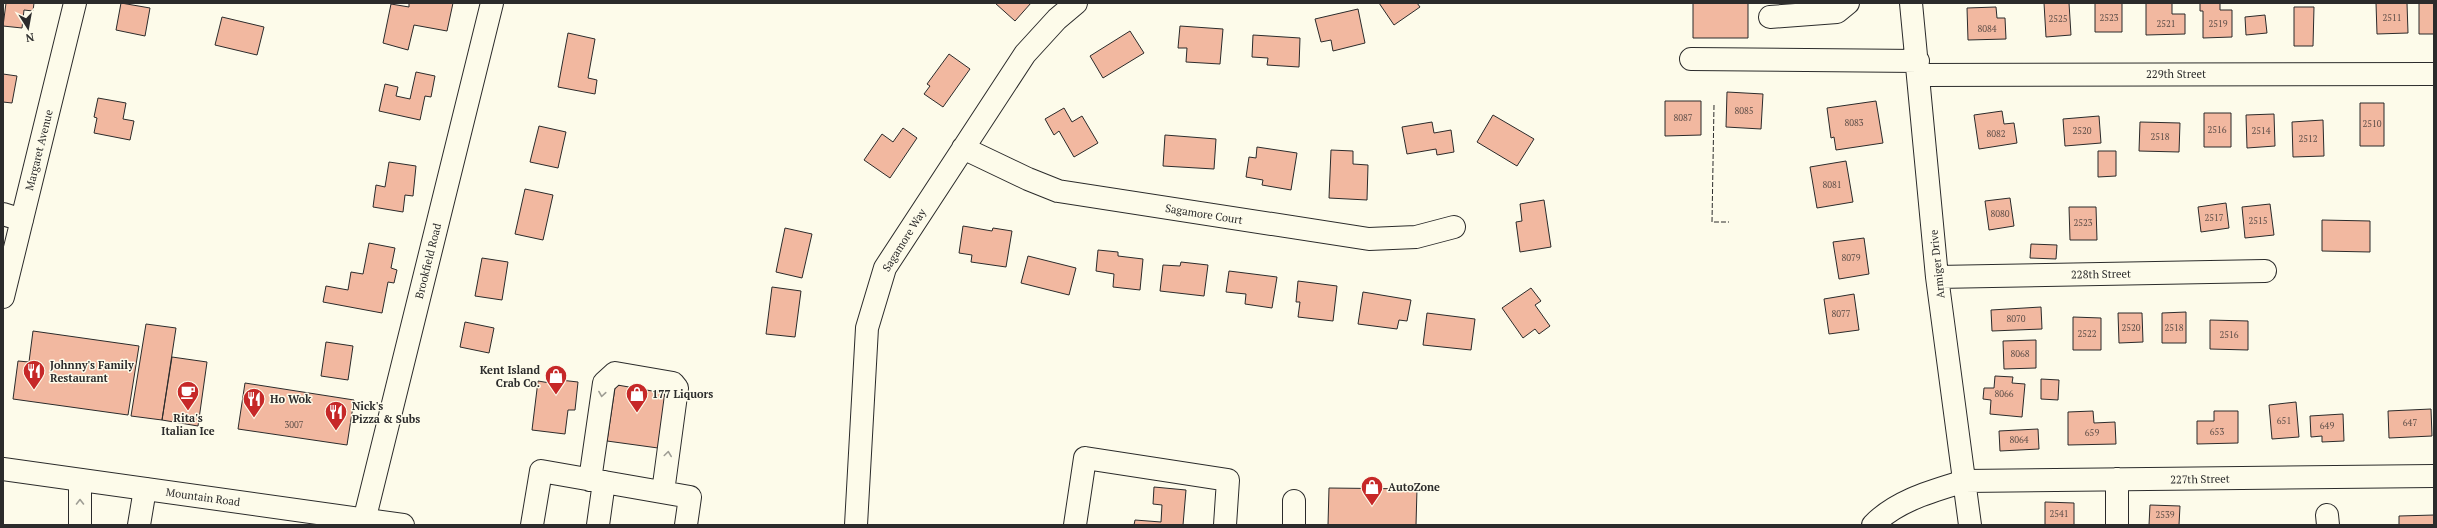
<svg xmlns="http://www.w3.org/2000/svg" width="2437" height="528" font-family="'PT Serif',serif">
	<rect width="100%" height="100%" fill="#fdfbea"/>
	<path fill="#f2b8a0" stroke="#2b2b2b" d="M6 3H34L33 11 24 10 22 28 3 26Z
		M121 3 150 8 145 36 116 30Z
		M409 3H453L447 31 414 25 408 50 383 43 391 4 409 7Z
		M995 3H1031L1015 21Z
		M1379 3H1417L1420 7 1394 25Z
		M1693 3H1748V38H1693Z
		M2044 3H2069L2071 35 2046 37Z
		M2095 3H2122V32H2095Z
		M2146 3H2172V14H2185V34L2146 35Z
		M2200 3H2220V10H2232V37L2203 38V11H2200Z
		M2376 3H2407L2408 33 2377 34Z
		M2419 3H2434V34H2419Z
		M1996 7 1997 18H2005L2006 39 1968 40 1967 8Z
		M2294 7H2314L2313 46H2294Z
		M1358 9 1365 43 1333 51 1331 40 1321 42 1315 19Z
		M2265 15 2267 33 2246 35 2245 17Z
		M222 17 264 27 257 55 215 45Z
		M1180 26 1223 29 1220 64 1186 62 1187 48H1178Z
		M1130 31 1144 53 1103 78 1090 56Z
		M568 33 595 39 588 78 597 80 595 94 558 87Z
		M1253 35 1300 38 1299 67 1267 65 1268 58 1252 57Z
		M949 54 970 69 943 107 924 94 930 86 927 84Z
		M416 72 435 76 431 97 425 96 420 120 379 111 385 84 398 87 396 96 410 99Z
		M3 74 17 76 12 103 3 102Z
		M1727 92 1763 94 1761 129 1726 127Z
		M98 98 126 103 123 119 134 121 130 140 94 133 97 118 94 117Z
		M1665 101H1701V135L1665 136Z
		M1876 101 1883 143 1836 150 1834 137 1831 138 1827 108Z
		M2360 103H2384V146H2360Z
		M1064 108 1072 122 1082 116 1098 143 1074 157 1059 131 1054 135 1045 119Z
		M2002 111 2004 124 2014 123 2017 143 1979 149 1974 115Z
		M2204 113H2231V147H2204Z
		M2274 114 2275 146 2247 148 2246 115Z
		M1493 115 1534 139 1517 166 1477 142Z
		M2099 116 2101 143 2065 146 2063 119Z
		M2323 120 2324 156 2293 157 2292 122Z
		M1432 122 1434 133 1451 130 1454 152 1437 155 1436 149 1407 154 1402 127Z
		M2140 122 2180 123 2179 152 2139 151Z
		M539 126 566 132 558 168 530 162Z
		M903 128 917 138 890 178 864 160 882 134 893 142Z
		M1165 135 1216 139 1214 169 1163 166Z
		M1257 147 1297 153 1291 190 1262 185 1263 180 1246 177 1249 157 1256 158Z
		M1331 150 1353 151V164L1368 165 1367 200 1329 198Z
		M2098 151H2116V176L2098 177Z
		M1846 161 1853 202 1817 208 1810 167Z
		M389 162 416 166 413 196 405 195 403 212 373 207 376 185 385 187Z
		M525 189 553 195 543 240 515 234Z
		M2010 198 2014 226 1989 230 1985 201Z
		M1544 200 1551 247 1520 252 1516 222 1522 221 1520 204Z
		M2226 203 2229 228 2201 232 2198 207Z
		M2270 204 2274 235 2245 238 2242 207Z
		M2069 207H2096L2097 240H2070Z
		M2322 220 2370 221V252L2322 251Z
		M963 226 992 231 993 228 1012 231 1006 267 971 262 972 255 959 253Z
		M785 228 812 234 802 278 776 272Z
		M1864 238 1869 274 1839 279 1833 242Z
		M369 243 395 248 391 268 397 270 394 283 388 282 382 313 323 302 326 286 348 290 351 272 363 274Z
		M2031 244 2057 245 2056 259 2030 258Z
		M1098 250 1118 252V256L1143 259 1140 290 1113 287 1114 274 1096 271Z
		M1028 256 1076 268 1069 295 1021 283Z
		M482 258 508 262 502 300 475 296Z
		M1181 262 1208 265 1204 296 1160 291 1163 265 1180 266Z
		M1229 271 1277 277 1272 308 1245 304 1246 294 1226 292Z
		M1298 281 1337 286 1333 321 1298 317 1300 302H1296Z
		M772 287 801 291 795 337 766 334Z
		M1531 288 1541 301 1535 305 1550 326 1539 334 1535 329 1523 338 1502 308Z
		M1363 292 1411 300 1407 321 1399 320 1397 329 1358 324Z
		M1854 294 1859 330 1829 334 1824 299Z
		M2041 307 2042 329 1992 331 1991 310Z
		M2186 312V343H2162V313Z
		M1427 313 1475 319 1471 350 1423 345Z
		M2118 313H2142L2143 342 2119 343Z
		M2073 317 2101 318V350H2073Z
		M2210 320 2248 321V350L2210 349Z
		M465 322 494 328 489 353 460 347Z
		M146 324 176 328 162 420 131 416Z
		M33 331 139 346 128 415 13 399 18 361 29 362Z
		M2036 340V368L2004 369 2003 341Z
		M326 342 353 346 348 380 321 376Z
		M172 357 207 362 198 426 162 420Z
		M1995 376 2013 377 2012 383 2025 384 2022 417 1990 414 1991 400 1983 399 1984 388H1994Z
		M551 379 578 382 575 410H568L565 434 532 430 538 381 550 383Z
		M2041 379 2059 380 2058 400 2041 399Z
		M616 381 667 388 658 448 607 441Z
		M245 383 354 400 347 445 238 429Z
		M2296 402 2299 437 2272 439 2269 405Z
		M2431 409 2432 436 2389 438 2388 411Z
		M2093 411 2094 423 2115 422 2116 444 2068 445V412Z
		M2214 411H2238V443L2197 444V421H2214Z
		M2343 414 2344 441 2322 442V436L2311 437 2310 416Z
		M2038 429 2039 449 2000 451 1999 431Z
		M1154 487 1186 490 1183 525H1134L1135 520 1161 522 1162 505 1153 504Z
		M1329 488 1417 489 1416 525H1328Z
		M2045 502 2074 503V525H2045Z
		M2150 505 2180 506 2179 525H2149Z
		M2434 515V525H2399V516Z"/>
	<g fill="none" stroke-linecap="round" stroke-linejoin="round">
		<g stroke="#2b2b2b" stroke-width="24">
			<path id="minor" d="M1911 3 1937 277 1970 525
				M1770 17 1837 12 1848 3
				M1691 59 1918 61
				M1919 75 2434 74
				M963 148 1028 179 1058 191 1369 239 1416 237 1454 227
				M3 214 22 220
				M1937 277 2265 271
				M3 297 75 3
				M590 480 604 383 615 373 673 383 677 388 663 492
				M2327 515 2328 525
				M80 525V480
				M139 525 145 489
				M363 525 492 3
				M532 525 541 471 690 497 686 525
				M598 525 604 482
				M856 525 867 328 885 268 1025 54 1057 19 1076 3
				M1075 525 1085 458 1228 480 1225 525
				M1294 525V501
				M1873 525C1897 500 1933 491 1965 481L2434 476
				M2117 525V479"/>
		</g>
		<g stroke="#2b2b2b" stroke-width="24">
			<path id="major" d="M3 469 403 525"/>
		</g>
		<use href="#minor" stroke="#fdfbea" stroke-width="22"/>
		<use href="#major" stroke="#fdfbea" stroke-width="22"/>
		<path stroke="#2b2b2b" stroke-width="1" stroke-dasharray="5 2" stroke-linecap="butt" d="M1714 105 1712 222H1729"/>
	</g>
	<defs><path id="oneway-chevron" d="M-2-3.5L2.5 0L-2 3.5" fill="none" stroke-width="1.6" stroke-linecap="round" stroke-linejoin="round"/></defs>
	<g stroke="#9e9d94">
		<use href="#oneway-chevron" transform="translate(602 394) rotate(99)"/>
		<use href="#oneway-chevron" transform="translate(668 454) rotate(-82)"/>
		<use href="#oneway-chevron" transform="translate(80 502) rotate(-90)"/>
	</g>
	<defs>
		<g id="restaurant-pin" transform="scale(1.15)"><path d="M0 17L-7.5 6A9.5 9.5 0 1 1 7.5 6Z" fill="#c62828" stroke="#fdfbea"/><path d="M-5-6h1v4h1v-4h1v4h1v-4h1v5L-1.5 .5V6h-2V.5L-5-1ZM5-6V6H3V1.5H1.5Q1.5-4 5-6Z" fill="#fff"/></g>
		<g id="shop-pin" transform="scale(1.15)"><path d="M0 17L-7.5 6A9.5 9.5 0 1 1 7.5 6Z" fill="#c62828" stroke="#fdfbea"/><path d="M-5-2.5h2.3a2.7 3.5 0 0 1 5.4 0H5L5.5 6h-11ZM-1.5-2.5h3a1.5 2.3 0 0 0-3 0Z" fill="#fff"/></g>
		<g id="cafe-pin" transform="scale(1.15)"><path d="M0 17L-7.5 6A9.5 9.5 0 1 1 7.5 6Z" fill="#c62828" stroke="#fdfbea"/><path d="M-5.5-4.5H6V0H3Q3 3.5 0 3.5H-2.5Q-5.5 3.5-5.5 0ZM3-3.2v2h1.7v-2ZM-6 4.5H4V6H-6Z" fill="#fff"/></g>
	</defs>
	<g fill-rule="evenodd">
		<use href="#restaurant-pin" x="34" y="371"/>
		<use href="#shop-pin" x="556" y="376"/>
		<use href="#cafe-pin" x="188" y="392"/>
		<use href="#shop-pin" x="637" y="394"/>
		<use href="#restaurant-pin" x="254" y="399"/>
		<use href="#restaurant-pin" x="336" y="412"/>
		<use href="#shop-pin" x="1372" y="487"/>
	</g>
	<g text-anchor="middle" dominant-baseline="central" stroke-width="3" stroke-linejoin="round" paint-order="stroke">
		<g font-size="9" fill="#5d4e48">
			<text x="2109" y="18">2523</text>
			<text x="2392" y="18">2511</text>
			<text x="2058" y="19">2525</text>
			<text x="2166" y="24">2521</text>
			<text x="2218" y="24">2519</text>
			<text x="1987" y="29">8084</text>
			<text x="1744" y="111">8085</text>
			<text x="1683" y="118">8087</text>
			<text x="1854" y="123">8083</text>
			<text x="2372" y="124">2510</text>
			<text x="2217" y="130">2516</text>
			<text x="2082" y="131">2520</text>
			<text x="2261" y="131">2514</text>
			<text x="1996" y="134">8082</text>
			<text x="2160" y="137">2518</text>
			<text x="2308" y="139">2512</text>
			<text x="1832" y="185">8081</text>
			<text x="2000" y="214">8080</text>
			<text x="2214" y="218">2517</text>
			<text x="2258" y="221">2515</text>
			<text x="2083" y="223">2523</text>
			<text x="1851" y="258">8079</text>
			<text x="1841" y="314">8077</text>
			<text x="2016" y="319">8070</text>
			<text x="2131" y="328">2520</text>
			<text x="2174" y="328">2518</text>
			<text x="2087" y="334">2522</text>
			<text x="2229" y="335">2516</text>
			<text x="2020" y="354">8068</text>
			<text x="2004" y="394">8066</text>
			<text x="2284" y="421">651</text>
			<text x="2410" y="423">647</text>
			<text x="294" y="425">3007</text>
			<text x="2327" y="426">649</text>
			<text x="2217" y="432">653</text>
			<text x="2092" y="433">659</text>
			<text x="2019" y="440">8064</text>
			<text x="2059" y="514">2541</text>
			<text x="2165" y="515">2539</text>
		</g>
		<g font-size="11" fill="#2b2b2b" stroke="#fdfbea">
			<text x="2176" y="74">229th Street</text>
			<text transform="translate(39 150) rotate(-76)">Margaret Avenue</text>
			<text transform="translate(1204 214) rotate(9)">Sagamore Court</text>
			<text transform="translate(904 240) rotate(-58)">Sagamore Way</text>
			<text transform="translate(428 261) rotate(-76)">Brookfield Road</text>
			<text transform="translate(1937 264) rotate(-96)">Armiger Drive</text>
			<text transform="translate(2101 274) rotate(-1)">228th Street</text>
			<text transform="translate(2200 479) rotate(-1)">227th Street</text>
			<text transform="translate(203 497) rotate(8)">Mountain Road</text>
		</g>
		<g font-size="11" font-weight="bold" fill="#2b2b2b" stroke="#fdfbea" text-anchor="start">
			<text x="50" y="365">Johnny's Family<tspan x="50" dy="13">Restaurant</tspan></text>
			<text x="540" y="370" text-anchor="end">Kent Island<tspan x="540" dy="13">Crab Co.</tspan></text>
			<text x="652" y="394">177 Liquors</text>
			<text x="270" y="399">Ho Wok</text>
			<text x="352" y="406">Nick's<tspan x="352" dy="13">Pizza &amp; Subs</tspan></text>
			<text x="188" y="418" text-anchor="middle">Rita's<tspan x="188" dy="13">Italian Ice</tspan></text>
			<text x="1388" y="487">AutoZone</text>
		</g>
	</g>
	<rect width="2437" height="528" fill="none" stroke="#2b2b2b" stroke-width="8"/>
	<g transform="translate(28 28) rotate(169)" stroke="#fdfbea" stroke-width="3" paint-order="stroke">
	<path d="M0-3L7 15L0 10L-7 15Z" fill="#2b2b2b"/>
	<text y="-6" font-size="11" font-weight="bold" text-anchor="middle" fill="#2b2b2b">N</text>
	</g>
</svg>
